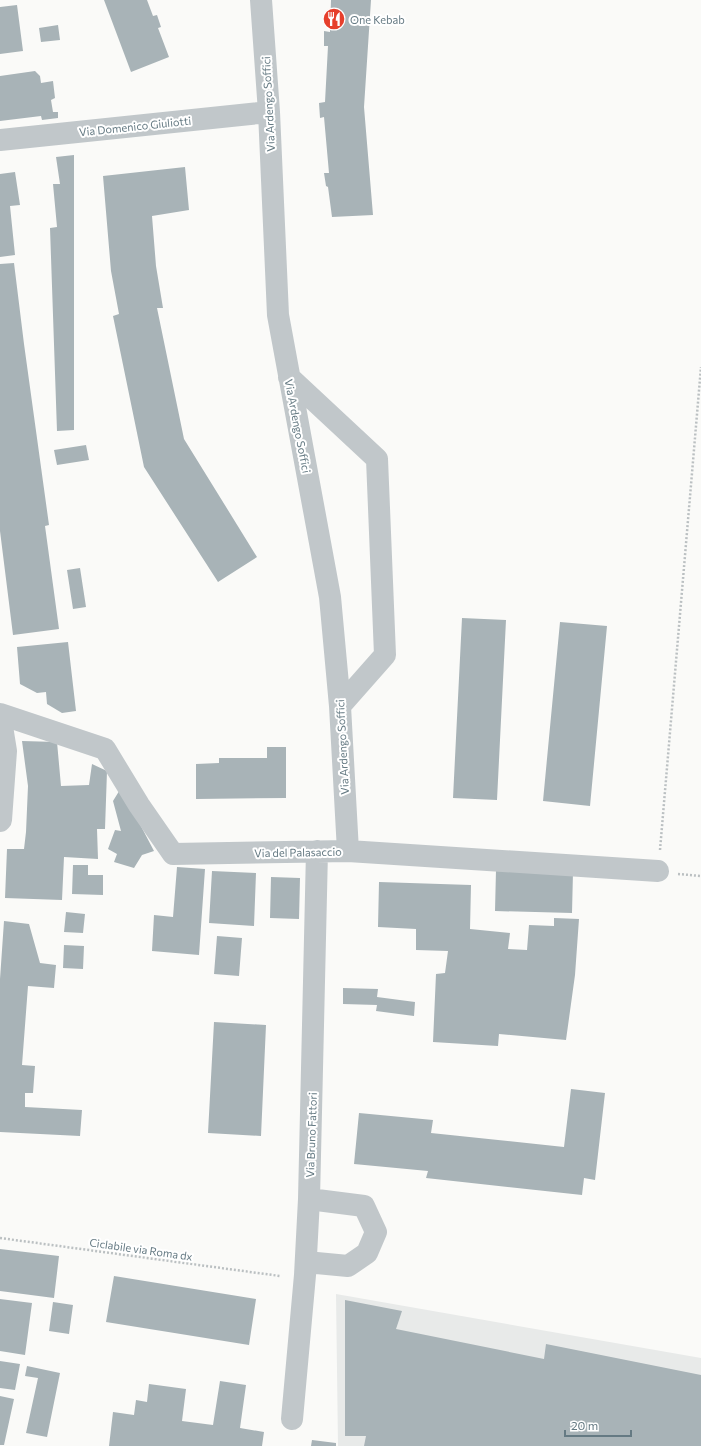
<svg xmlns="http://www.w3.org/2000/svg" width="701" height="1446" font-family="Commissioner,sans-serif">
	<rect width="100%" height="100%" fill="#fafaf8"/>
	<path fill="#e8eae9" d="M336 1294 701 1358V1446H338Z"/>
	<path fill="#a8b3b7" d="M104 0H147L153 16 157 15 161 27 158 28 169 57 131 72Z
		M331 0H371L364 107 373 215 332 217 328 187 326 186 324 173H329L324 117 320 118 319 103 325 102 328 46H324V31L330 32Z
		M17 5 23 51 0 54V7Z
		M58 25 60 40 41 42 39 28Z
		M35 71 40 76 41 83 53 81 55 98 51 100 53 112H58V118L42 120 41 116 0 121V76Z
		M74 155V430L57 431 50 228 57 227 53 184H60L56 157Z
		M185 167 189 210 152 216 156 266 163 308H157L184 439 257 557 218 582 144 467 113 316 119 314 111 271 103 176Z
		M15 172 20 205 10 206 15 255 0 257V174Z
		M14 263 24 344 49 525 45 526 59 629 13 635 0 531V264Z
		M86 445 89 460 57 465 54 450Z
		M80 568 86 607 73 609 67 570Z
		M462 618 506 620 497 800 453 798Z
		M560 622 607 626 590 806 543 801Z
		M68 642 76 711 62 713 47 704 46 692 37 693 20 684 17 647Z
		M22 741 57 742 61 786 89 785 92 764 107 771 105 829H97L98 859 64 857 62 900 5 898 7 849H24L26 832 28 786Z
		M267 747H286V798L196 799V764L219 763V758H267Z
		M121 788 154 851 142 855 134 868 114 862 117 854 108 849 115 830 121 831 113 801Z
		M73 865H88V875H103V895L72 894Z
		M177 867 205 869 199 955 152 951 154 915 173 917Z
		M496 870 573 872 572 913 495 911Z
		M212 871 256 873 254 926 209 923Z
		M271 877 300 878 299 919 270 918Z
		M379 882 471 885 470 929 510 933 508 949 527 950 529 925 554 926V918L579 919 575 975 566 1040 499 1034 498 1046 433 1042 436 974 445 973 448 951 416 950V929L378 927Z
		M66 912 85 914 83 933 64 932Z
		M4 921 29 924 40 963 56 965 54 988 28 986 22 1065 35 1066 33 1093H25V1107L82 1110 80 1136 0 1132V979Z
		M217 936 242 938 239 976 214 974Z
		M64 945 84 946 83 969 63 968Z
		M343 988 378 989 377 997 415 1002 414 1016 376 1011 377 1005 343 1004Z
		M214 1022 266 1025 261 1136 208 1133Z
		M571 1089 605 1093 595 1180 584 1178 582 1195 426 1178 428 1171 354 1164 359 1113 433 1120 431 1133 564 1147Z
		M0 1249 59 1256 54 1298 0 1291Z
		M114 1276 256 1299 249 1345 106 1322Z
		M0 1299 32 1303 25 1355 0 1351Z
		M345 1300 402 1311 396 1329 544 1359 546 1344 701 1375V1446H364L366 1436H345Z
		M53 1302 73 1305 69 1334 49 1331Z
		M0 1361 20 1364 15 1390 0 1388Z
		M27 1366 60 1373 47 1437 26 1433 38 1378 25 1376Z
		M220 1381 246 1385 240 1428 264 1432 262 1446H109L113 1412 134 1415 136 1400 147 1402 149 1384 186 1389 182 1421 213 1425Z
		M0 1396 14 1399 4 1445H0Z
		M312 1440 336 1443V1446H311Z"/>
	<g fill="none" stroke-linecap="round" stroke-linejoin="round">
		<path stroke="#bbc0c2" stroke-width="2.5" stroke-dasharray="2 2" stroke-linecap="butt" d="M660 850 701 367
			M678 874 701 876
			M0 1238 280 1276"/>
		<path stroke="#c1c7ca" stroke-width="22" d="M261 0 269 112 278 315 330 597 340 706 348 851
			M0 140 269 112
			M289 377 377 459 385 655 340 706
			M0 714 105 749 139 805 173 854 348 851 658 871
			M0 821 1 820 6 751 0 714
			M306 1262 348 1266 367 1253 376 1232 364 1206 309 1199
			M292 1419 305 1275 309 1199 317 851"/>
	</g>
	<defs>
		<g id="restaurant-disc" transform="scale(1.15)"><circle r="9.5" fill="#e63f2c" stroke="#fff"/><path d="M-5-6h1v4h1v-4h1v4h1v-4h1v5L-1.5 .5V6h-2V.5L-5-1ZM5-6V6H3V1.5H1.5Q1.5-4 5-6Z" fill="#fff"/></g>
	</defs>
	<g fill-rule="evenodd">
		<use href="#restaurant-disc" x="334" y="19"/>
	</g>
	<g text-anchor="middle" dominant-baseline="central" stroke-width="4" stroke-linejoin="round" paint-order="stroke">
		<g font-size="11" fill="#657a83" stroke="#fff" text-anchor="start">
			<text x="350" y="19">One Kebab</text>
		</g>
		<g font-size="11" fill="#657a83" stroke="#fff">
			<text transform="translate(268 104) rotate(-93)">Via Ardengo Soffici</text>
			<text transform="translate(135 126) rotate(-6)">Via Domenico Giuliotti</text>
			<text transform="translate(298 426) rotate(79)">Via Ardengo Soffici</text>
			<text transform="translate(342 747) rotate(-93)">Via Ardengo Soffici</text>
			<text transform="translate(298 852) rotate(-1)">Via del Palasaccio</text>
			<text transform="translate(311 1135) rotate(-88)">Via Bruno Fattori</text>
			<text transform="translate(141 1249) rotate(8)">Ciclabile via Roma dx</text>
		</g>
	</g>
	<path d="M565 1430v6h66v-6" fill="none" stroke="#657a83" stroke-width="2"/>
	<text x="571" y="1430" font-size="12" fill="#657a83" stroke="#ffffff" stroke-width="3" paint-order="stroke">20 m</text>
</svg>
